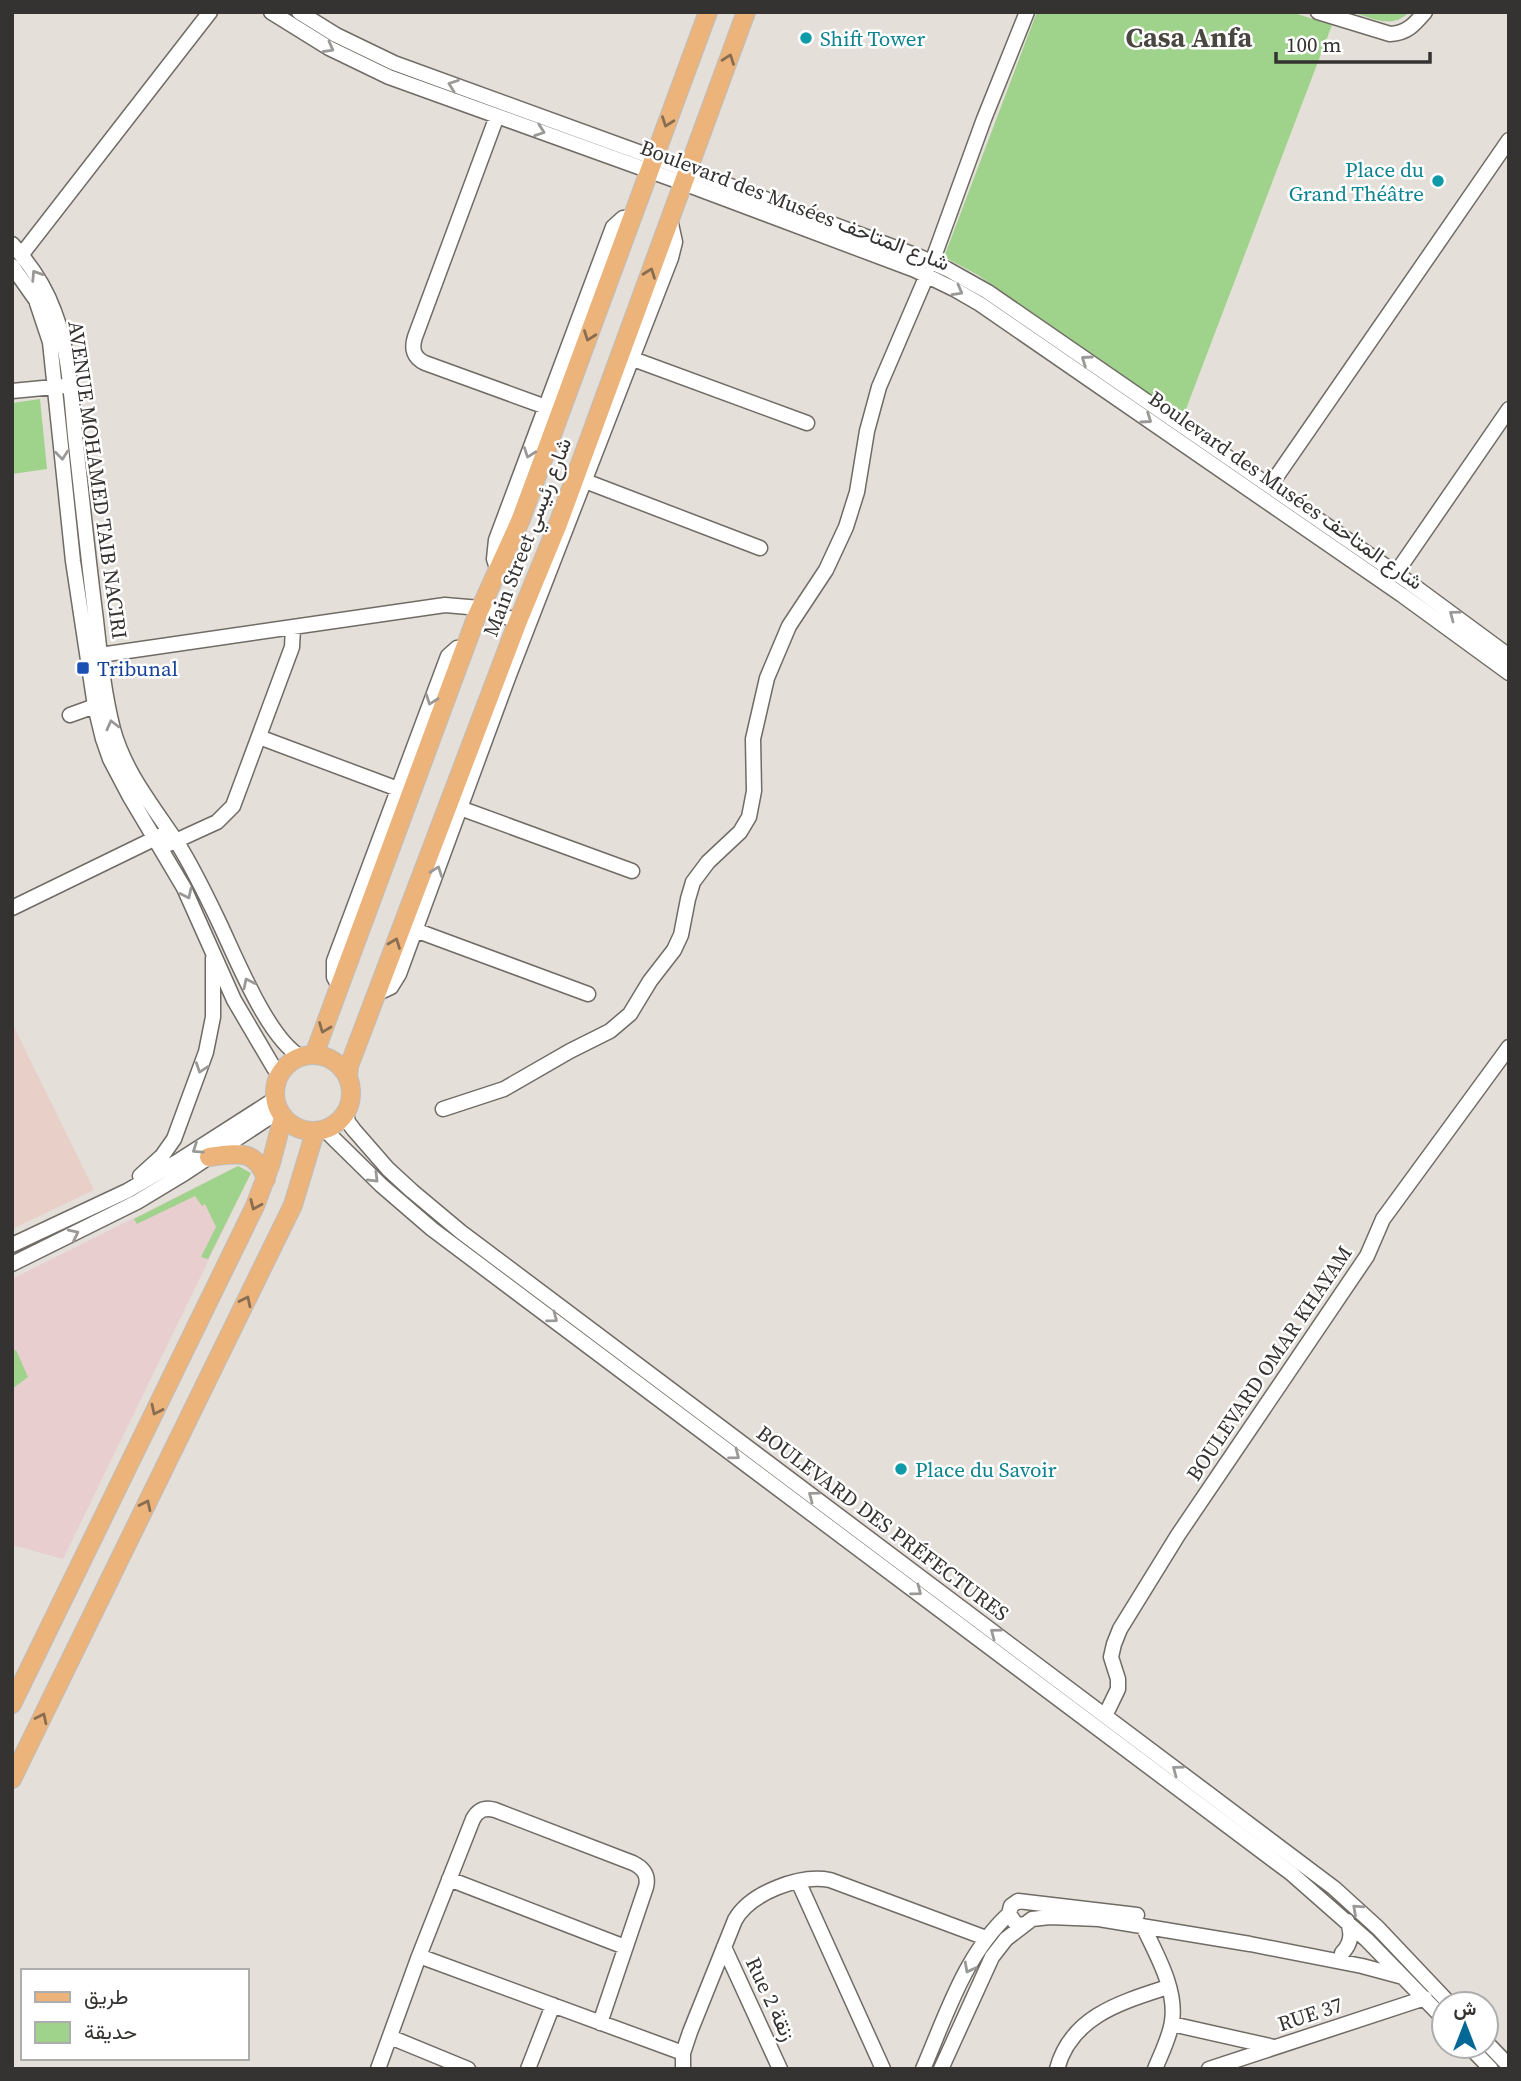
<svg xmlns="http://www.w3.org/2000/svg" width="1521" height="2081" font-family="'Source Serif 4',Vazirmatn,serif">
	<rect width="100%" height="100%" fill="#e4dfd8"/>
	<path fill="#e9ced0" d="M238 1166 251 1173 63 1559 12 1545V1279Z"/>
	<path fill="#e8d0c8" d="M12 1023 94 1190 12 1229Z"/>
	<path fill="#9fd38b" d="M1037 12H1291L1332 25 1183 417 978 275 944 257Z
		M1352 12H1409C1392 30 1372 18 1352 12Z
		M40 399 47 469 12 474V403Z
		M238 1166 251 1173 208 1259 201 1257 216 1227 205 1204 202 1206 195 1196 137 1224 134 1219Z
		M16 1350 28 1377 12 1389V1351Z"/>
	<g fill="none" stroke-linecap="round" stroke-linejoin="round">
		<g stroke="#706b65" stroke-width="17">
			<path id="minor" d="M271 12 329 48 389 77 683 183 915 270 954 289 980 304 1402 595 1509 673
				M299 12 336 35 394 63 688 170 920 257 947 269 988 292 1410 583 1509 656
				M1318 12 1390 34C1407 33 1414 25 1425 12
				M497 116 415 337C411 349 414 358 425 363L546 407
				M12 244C30 264 45 286 54 311 69 349 71 395 75 436 82 497 88 558 96 620 100 656 104 694 113 729 125 773 153 806 178 844 193 868 205 893 217 918 235 955 267 1038 301 1057
				M22 254 210 12
				M932 262 984 119 1027 12
				M12 266 36 300 50 342 73 561 95 706 103 739 110 759 130 797 184 888 234 1000 274 1068 280 1074
				M633 359 807 423
				M12 391 64 386
				M585 481 760 548
				M1270 486 1509 140
				M498 571 494 559 496 540 613 227 623 218 633 217
				M1396 573 1509 409
				M100 655 445 605 480 608 518 621
				M70 715 95 706
				M259 737 398 789
				M460 808 632 871
				M169 844 217 822 233 806 292 647 293 627
				M12 908 162 835
				M415 930 588 994
				M339 986 334 977V961L448 656 457 648 465 647
				M376 994 391 987 399 974 509 675 671 258 675 242 670 219
				M443 1109 504 1089 570 1051 610 1031 630 1014 650 981 674 950 681 935 688 899 693 882 708 862 740 832 749 817 754 791 753 739 767 678 789 626 826 570 846 527 857 492 867 431 879 387 927 275
				M346 1113 348 1122 354 1130 388 1169 412 1191 461 1232 1334 1888 1378 1928 1450 2004
				M327 1130 330 1135 381 1185 432 1229 1292 1874 1367 1940 1444 2019
				M140 1176 162 1156 174 1139 206 1052 213 1017V958
				M12 1245 127 1191 180 1160 275 1099
				M12 1264 137 1202 185 1173 279 1111
				M1105 1716 1118 1689V1679L1111 1657 1114 1644 1120 1629 1178 1535 1367 1256 1383 1219 1509 1047
				M449 1879 625 1947
				M798 1881 883 2069
				M1024 1925 1016 1924 1009 1914 1011 1906 1018 1901 1137 1915
				M1143 1926C1156 1954 1177 1989 1172 2021 1170 2037 1161 2054 1155 2069
				M724 1947 780 2069
				M1342 1953C1351 1944 1353 1933 1347 1921
				M419 1956 683 2053
				M1172 2024 1274 2047
				M390 2037 468 2069
				M1486 2042 1509 2066
				M1469 2046 1491 2069
				M378 2069 419 1956 473 1819C478 1810 485 1807 495 1810L633 1863C643 1868 649 1875 646 1887L600 2023
				M528 2069 553 2005
				M683 2069V2053L690 2032 735 1920C750 1893 800 1874 830 1880L986 1938
				M923 2069C946 2016 965 1954 1009 1914
				M941 2069 992 1957 1006 1939 1032 1919 1050 1917 1099 1919 1250 1944 1362 1966 1403 1977
				M1057 2069C1071 2016 1122 2002 1168 1987
				M1209 2069 1425 1998"/>
		</g>
		<g stroke="#bebebd" stroke-width="20">
			<path id="major" d="M275 1093a38 38 0 1 1 76 0a38 38 0 1 1-76 0Z
				M314 1055 476 618 521 519 708 12
				M348 1077 349 1066 518 621 558 524 746 12
				M209 1157C234 1154 256 1147 266 1179
				M12 1704 255 1206 271 1163 283 1117
				M12 1779 293 1205 315 1132"/>
		</g>
		<use href="#minor" stroke="#fff" stroke-width="14"/>
		<use href="#major" stroke="#ecb37a" stroke-width="18"/>
	</g>
	<defs><path id="oneway-chevron" d="M-2-3.5L2.5 0L-2 3.5" fill="none" stroke-width="1.6" stroke-linecap="round" stroke-linejoin="round" transform="scale(1.75)"/></defs>
	<g stroke="#9a9998">
		<use href="#oneway-chevron" transform="translate(329 48) rotate(29)"/>
		<use href="#oneway-chevron" transform="translate(453 85) rotate(-160)"/>
		<use href="#oneway-chevron" transform="translate(540 131) rotate(20)"/>
		<use href="#oneway-chevron" transform="translate(36 275) rotate(-123)"/>
		<use href="#oneway-chevron" transform="translate(958 291) rotate(29)"/>
		<use href="#oneway-chevron" transform="translate(1086 360) rotate(-145)"/>
		<use href="#oneway-chevron" transform="translate(1147 419) rotate(35)"/>
		<use href="#oneway-chevron" transform="translate(529 453) rotate(110)"/>
		<use href="#oneway-chevron" transform="translate(62 455) rotate(84)"/>
		<use href="#oneway-chevron" transform="translate(1454 615) rotate(-143)"/>
		<use href="#oneway-chevron" transform="translate(431 700) rotate(110)"/>
		<use href="#oneway-chevron" transform="translate(112 725) rotate(-104)"/>
		<use href="#oneway-chevron" transform="translate(437 871) rotate(-70)"/>
		<use href="#oneway-chevron" transform="translate(187 894) rotate(64)"/>
		<use href="#oneway-chevron" transform="translate(248 983) rotate(-116)"/>
		<use href="#oneway-chevron" transform="translate(201 1068) rotate(109)"/>
		<use href="#oneway-chevron" transform="translate(197 1149) rotate(146)"/>
		<use href="#oneway-chevron" transform="translate(374 1178) rotate(45)"/>
		<use href="#oneway-chevron" transform="translate(74 1234) rotate(-26)"/>
		<use href="#oneway-chevron" transform="translate(553 1318) rotate(37)"/>
		<use href="#oneway-chevron" transform="translate(735 1455) rotate(37)"/>
		<use href="#oneway-chevron" transform="translate(813 1496) rotate(-143)"/>
		<use href="#oneway-chevron" transform="translate(917 1591) rotate(37)"/>
		<use href="#oneway-chevron" transform="translate(995 1633) rotate(-143)"/>
		<use href="#oneway-chevron" transform="translate(1177 1770) rotate(-143)"/>
		<use href="#oneway-chevron" transform="translate(1357 1909) rotate(-138)"/>
		<use href="#oneway-chevron" transform="translate(969 1968) rotate(118)"/>
	</g>
	<g stroke="#876d52">
		<use href="#oneway-chevron" transform="translate(729 59) rotate(-70)"/>
		<use href="#oneway-chevron" transform="translate(667 122) rotate(110)"/>
		<use href="#oneway-chevron" transform="translate(650 273) rotate(-70)"/>
		<use href="#oneway-chevron" transform="translate(589 336) rotate(110)"/>
		<use href="#oneway-chevron" transform="translate(395 943) rotate(-69)"/>
		<use href="#oneway-chevron" transform="translate(324 1028) rotate(111)"/>
		<use href="#oneway-chevron" transform="translate(255 1205) rotate(114)"/>
		<use href="#oneway-chevron" transform="translate(246 1301) rotate(-64)"/>
		<use href="#oneway-chevron" transform="translate(156 1410) rotate(116)"/>
		<use href="#oneway-chevron" transform="translate(146 1505) rotate(-64)"/>
		<use href="#oneway-chevron" transform="translate(42 1718) rotate(-64)"/>
	</g>
	<g fill="#0f9aa8" stroke="#fff" stroke-width="2.5">
		<circle cx="806" cy="38" r="7"/>
		<circle cx="1438" cy="181" r="7"/>
		<circle cx="901" cy="1469" r="7"/>
	</g>
	<rect fill="#1a4fb4" stroke="#fff" stroke-width="2.5" x="76" y="661" width="14" height="14" rx="3.5"/>
	<g text-anchor="middle" dominant-baseline="central" stroke-width="5" stroke-linejoin="round" paint-order="stroke">
		<g font-size="21" fill="#0d838f" stroke="#fff" text-anchor="start">
			<text x="820" y="38">Shift Tower</text>
			<text x="1424" y="169" text-anchor="end">Place du<tspan x="1424" dy="24">Grand Théâtre</tspan></text>
			<text x="915" y="1469">Place du Savoir</text>
		</g>
		<g font-size="21" fill="#353331" stroke="#fff">
			<text transform="translate(795 205) rotate(21)">Boulevard des Musées شارع المتاحف</text>
			<text transform="translate(98 480) rotate(82)">AVENUE MOHAMED TAIB NACIRI</text>
			<text transform="translate(1286 490) rotate(35)">Boulevard des Musées شارع المتاحف</text>
			<text transform="translate(527 537) rotate(-69)">Main Street شارع رئيسي</text>
			<text transform="translate(1269 1363) rotate(-56)">BOULEVARD OMAR KHAYAM</text>
			<text transform="translate(883 1523) rotate(37)">BOULEVARD DES PRÉFECTURES</text>
			<text transform="translate(771 1999) rotate(65)">Rue 2 زنقة</text>
			<text transform="translate(1310 2014) rotate(-18)">RUE 37</text>
		</g>
		<g font-size="21" fill="#164399" stroke="#fff" text-anchor="start">
			<text x="97" y="668">Tribunal</text>
		</g>
		<g font-size="28" font-weight="bold" fill="#4a4640" stroke="#fff">
			<text x="1189" y="37">Casa Anfa</text>
		</g>
	</g>
	<rect width="1521" height="2081" fill="none" stroke="#353331" stroke-width="28"/>
	<rect x="21" y="1969" width="228" height="91" fill="#ffffff" stroke="#aeadad" stroke-width="2"/>
	<rect x="35" y="1992" width="35" height="10" fill="#ecb37a" stroke="#aeadad" stroke-width="2"/>
	<text x="84" y="2004" font-size="21" fill="#353331">طريق</text>
	<rect x="35" y="2022" width="35" height="21" fill="#9fd38b" stroke="#aeadad" stroke-width="2"/>
	<text x="84" y="2039" font-size="21" fill="#353331">حديقة</text>
	<g transform="translate(1465 2025)"><circle r="33" fill="#ffffff" stroke="#aeadad" stroke-width="2"/>
	<path d="M0-5L12 26L0 18L-12 26Z" fill="#026997"/>
	<text y="-10" font-size="19" font-weight="bold" text-anchor="middle" fill="#353331">ش</text>
	</g>
	<path d="M1276 52v10h154v-10" fill="none" stroke="#353331" stroke-width="3.5"/>
	<text x="1286" y="52" font-size="21" fill="#353331" stroke="#ffffff" stroke-width="5" paint-order="stroke">100 m</text>
</svg>
